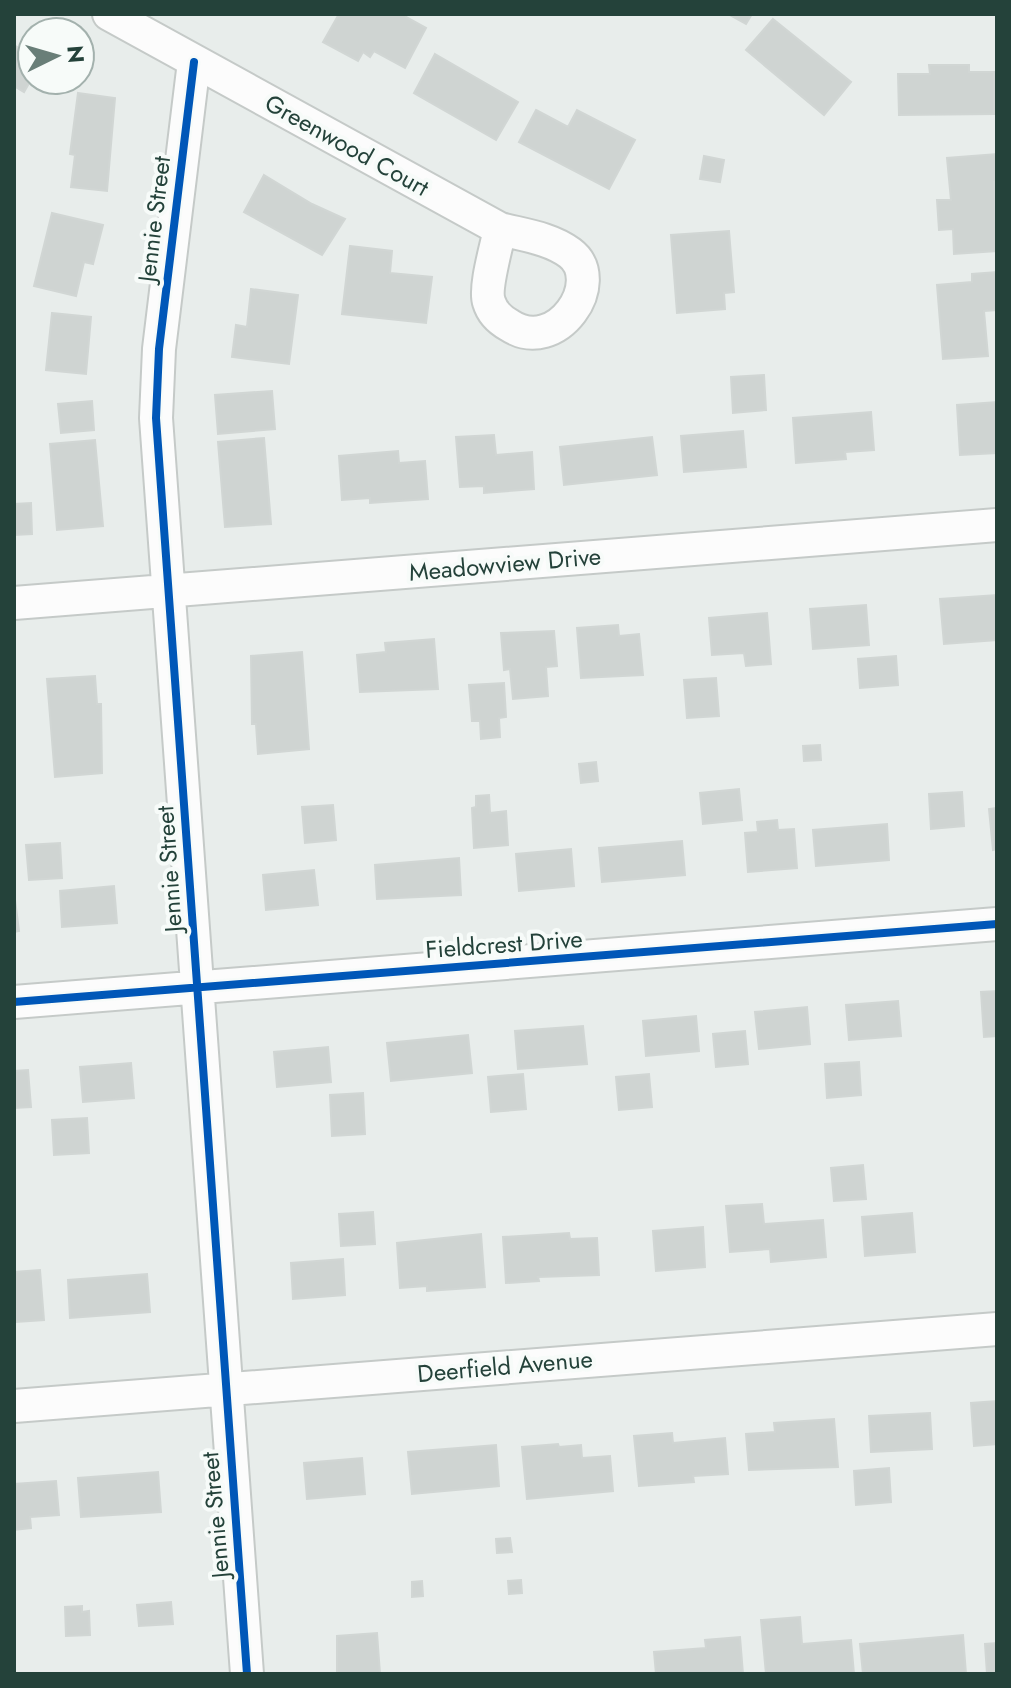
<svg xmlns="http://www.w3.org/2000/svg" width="1011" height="1688" font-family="Jost,sans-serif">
	<rect width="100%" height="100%" fill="#e8edeb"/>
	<path fill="#cfd4d2" stroke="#d1d6d4" stroke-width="2" d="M339 14H408L406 17 426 28 405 68 374 51 370 57 363 52 358 61 323 42Z
		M728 14H752L746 24Z
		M773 19 851 82 824 115 746 50Z
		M14 45 32 56V78L24 92 14 86Z
		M435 54 518 102 496 140 414 93Z
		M929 65H969V72H994V114L899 115 898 74H930Z
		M78 93 115 98 107 191 71 187 75 155 70 154Z
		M536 110 568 127 577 110 635 140 609 189 519 142Z
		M997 154V182H994L997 251 954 254 953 229 939 230 937 200H951L947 158Z
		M704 156 724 160 720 182 700 179Z
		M264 175 312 204 345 219 322 255 244 212Z
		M52 213 103 225 93 264 84 262 76 296 34 286Z
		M729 231 734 292 724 293 725 309 677 313 671 235Z
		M350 246 392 251 390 273 432 277 426 323 342 314Z
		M997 272V310L984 311 988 356 943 359 937 285 972 282V274Z
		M251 289 298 295 289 364 232 357 236 325 247 327Z
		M52 313 91 317 86 374 46 370Z
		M764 375 766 410 733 413 731 377Z
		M272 391 275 429 218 434 215 395Z
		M92 401 94 430 61 433 58 404Z
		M997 402V453L960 455 957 405Z
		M871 412 874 450 845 452 846 459 796 463 793 418Z
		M743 431 746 467 684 472 681 436Z
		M494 435 496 455 532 452 534 489 484 493V486L460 487 456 437Z
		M652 437 657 475 564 485 560 447Z
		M264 438 271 524 225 527 218 442Z
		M95 440 103 526 57 530 50 444Z
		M398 451 399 463 425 461 428 499 370 503V498L342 500 339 456Z
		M31 503 32 534 14 535V504Z
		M997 595V640L944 644 940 599Z
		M866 605 869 645 813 649 810 609Z
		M767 613 771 664 746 666 744 653 712 655 709 618Z
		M618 625 619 636 639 634 643 675 581 678 577 628Z
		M554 631 557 666 546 667 548 696 513 699 510 669 504 670 501 633Z
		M434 639 438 689 360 692 357 655 386 652 385 643Z
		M302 652 309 749 258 754 256 724H252L251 656Z
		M896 656 898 685 860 688 858 659Z
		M95 676 97 704H101L102 773 55 777 47 679Z
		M716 678 719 716 687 718 684 680Z
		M504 683 506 717 499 718 500 737 481 739 480 721H472L469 685Z
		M820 745 821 760 804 761 803 746Z
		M596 762 598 781 581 783 579 764Z
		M739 789 742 820 703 824 700 793Z
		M962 792 964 826 931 829 929 794Z
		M489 795 490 813 506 811 508 845 474 848 472 808 476 807V796Z
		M333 805 336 840 305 843 302 807Z
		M997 808V849L993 850 989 809Z
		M777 820 778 830 794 829 797 868 748 872 745 833 758 832 757 822Z
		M887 824 889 860 816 866 813 830Z
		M682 841 685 875 602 882 599 848Z
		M60 843 62 878 29 880 26 845Z
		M571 849 574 886 519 891 516 854Z
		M459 858 461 895 377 899 375 865Z
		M314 870 318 905 266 910 263 875Z
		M114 886 117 923 62 927 60 891Z
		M14 892 19 931 14 932Z
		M997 991V1036L984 1037 981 992Z
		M898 1001 901 1036 849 1040 846 1005Z
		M807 1007 810 1044 759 1049 755 1012Z
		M696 1016 699 1051 646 1056 643 1021Z
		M583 1026 587 1064 518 1069 515 1031Z
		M745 1031 748 1064 716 1067 713 1034Z
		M468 1035 472 1073 391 1081 387 1043Z
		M328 1047 331 1082 277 1087 274 1052Z
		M859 1062 861 1095 827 1098 825 1064Z
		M131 1063 134 1098 83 1102 80 1067Z
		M28 1070 31 1107 14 1108V1071Z
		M523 1074 526 1109 491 1112 488 1077Z
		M649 1074 652 1107 619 1110 616 1077Z
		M363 1093 365 1134 332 1136 330 1095Z
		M87 1118 89 1153 54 1155 52 1120Z
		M863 1165 866 1199 834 1201 831 1168Z
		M762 1204 764 1224 823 1220 826 1257 771 1262 770 1249 730 1252 726 1206Z
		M373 1212 375 1244 341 1246 339 1214Z
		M912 1213 915 1252 865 1256 862 1217Z
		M703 1227 705 1267 656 1271 653 1231Z
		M569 1233 570 1239 597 1238 599 1275 538 1277 539 1281 506 1283 503 1237Z
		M481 1234 485 1287 427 1291V1286L400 1288 397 1243Z
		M343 1259 345 1295 293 1299 291 1263Z
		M40 1270 44 1320 16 1322 14 1272Z
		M147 1274 150 1312 70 1318 68 1280Z
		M997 1401V1444L974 1446 971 1403Z
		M930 1413 932 1449 871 1452 869 1416Z
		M834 1419 838 1467 749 1470 746 1434 775 1432 774 1423Z
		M672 1433 673 1443 725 1438 728 1474 693 1476 694 1482 639 1486 634 1436Z
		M558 1444 559 1447 581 1445 582 1458 610 1456 613 1491 527 1499 522 1447Z
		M496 1445 499 1486 412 1494 408 1452Z
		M362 1458 365 1494 307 1499 304 1463Z
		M889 1468 891 1502 856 1505 854 1471Z
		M158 1472 161 1512 81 1517 78 1478Z
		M56 1481 59 1515 30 1517 31 1528 14 1530V1484Z
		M510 1538 512 1552 497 1553 496 1539Z
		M521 1580 522 1593 509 1594 508 1581Z
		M422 1581 423 1596 412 1597V1582Z
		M171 1602 173 1624 139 1626 137 1605Z
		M82 1606V1612L89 1611 90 1635 66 1636 65 1607Z
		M800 1617 802 1644 851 1640 854 1674H766L761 1620Z
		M377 1633 380 1674H337V1636Z
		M963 1635 966 1674H863L860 1644Z
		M740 1637 743 1674H656L654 1652 706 1648 705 1640Z
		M997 1643V1674H987L985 1644Z"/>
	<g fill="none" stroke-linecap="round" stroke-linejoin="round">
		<g stroke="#c5cac8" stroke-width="36">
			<path id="street" d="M109 14 500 229
				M194 62 159 349 156 418 247 1674
				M500 229C523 235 550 238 570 253 607 281 557 357 509 325 500 320 492 312 489 302 484 288 497 245 500 229Z
				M14 603 997 525
				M14 1002 997 924
				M14 1406 997 1329"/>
		</g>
		<use href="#street" stroke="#fcfcfc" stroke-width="32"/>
		<g stroke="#f7fbf9" stroke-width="13">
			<path id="cycleway" d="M194 62 159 349 156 418 247 1674
				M14 1002 997 924"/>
		</g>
		<use href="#cycleway" stroke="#0057b8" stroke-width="8"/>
	</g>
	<g text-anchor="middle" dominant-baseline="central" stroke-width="8" stroke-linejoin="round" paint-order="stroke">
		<g font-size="24" fill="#24423a" stroke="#f7fbf9">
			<text transform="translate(347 145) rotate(29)">Greenwood Court</text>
			<text transform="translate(154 219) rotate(-83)">Jennie Street</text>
			<text transform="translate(505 564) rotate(-5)">Meadowview Drive</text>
			<text transform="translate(169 869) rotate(-94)">Jennie Street</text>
			<text transform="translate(504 944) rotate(-4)">Fieldcrest Drive</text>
			<text transform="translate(505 1366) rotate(-5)">Deerfield Avenue</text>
			<text transform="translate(215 1515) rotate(-95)">Jennie Street</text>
		</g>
	</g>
	<rect width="1011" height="1688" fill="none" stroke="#24423a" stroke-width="32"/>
	<g transform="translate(56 56) rotate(85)"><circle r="38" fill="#f7fbf9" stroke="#a3b1ad" stroke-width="2"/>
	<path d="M0-6L14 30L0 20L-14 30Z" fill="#697e78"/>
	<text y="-12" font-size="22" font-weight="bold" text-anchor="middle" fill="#24423a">N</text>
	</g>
</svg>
